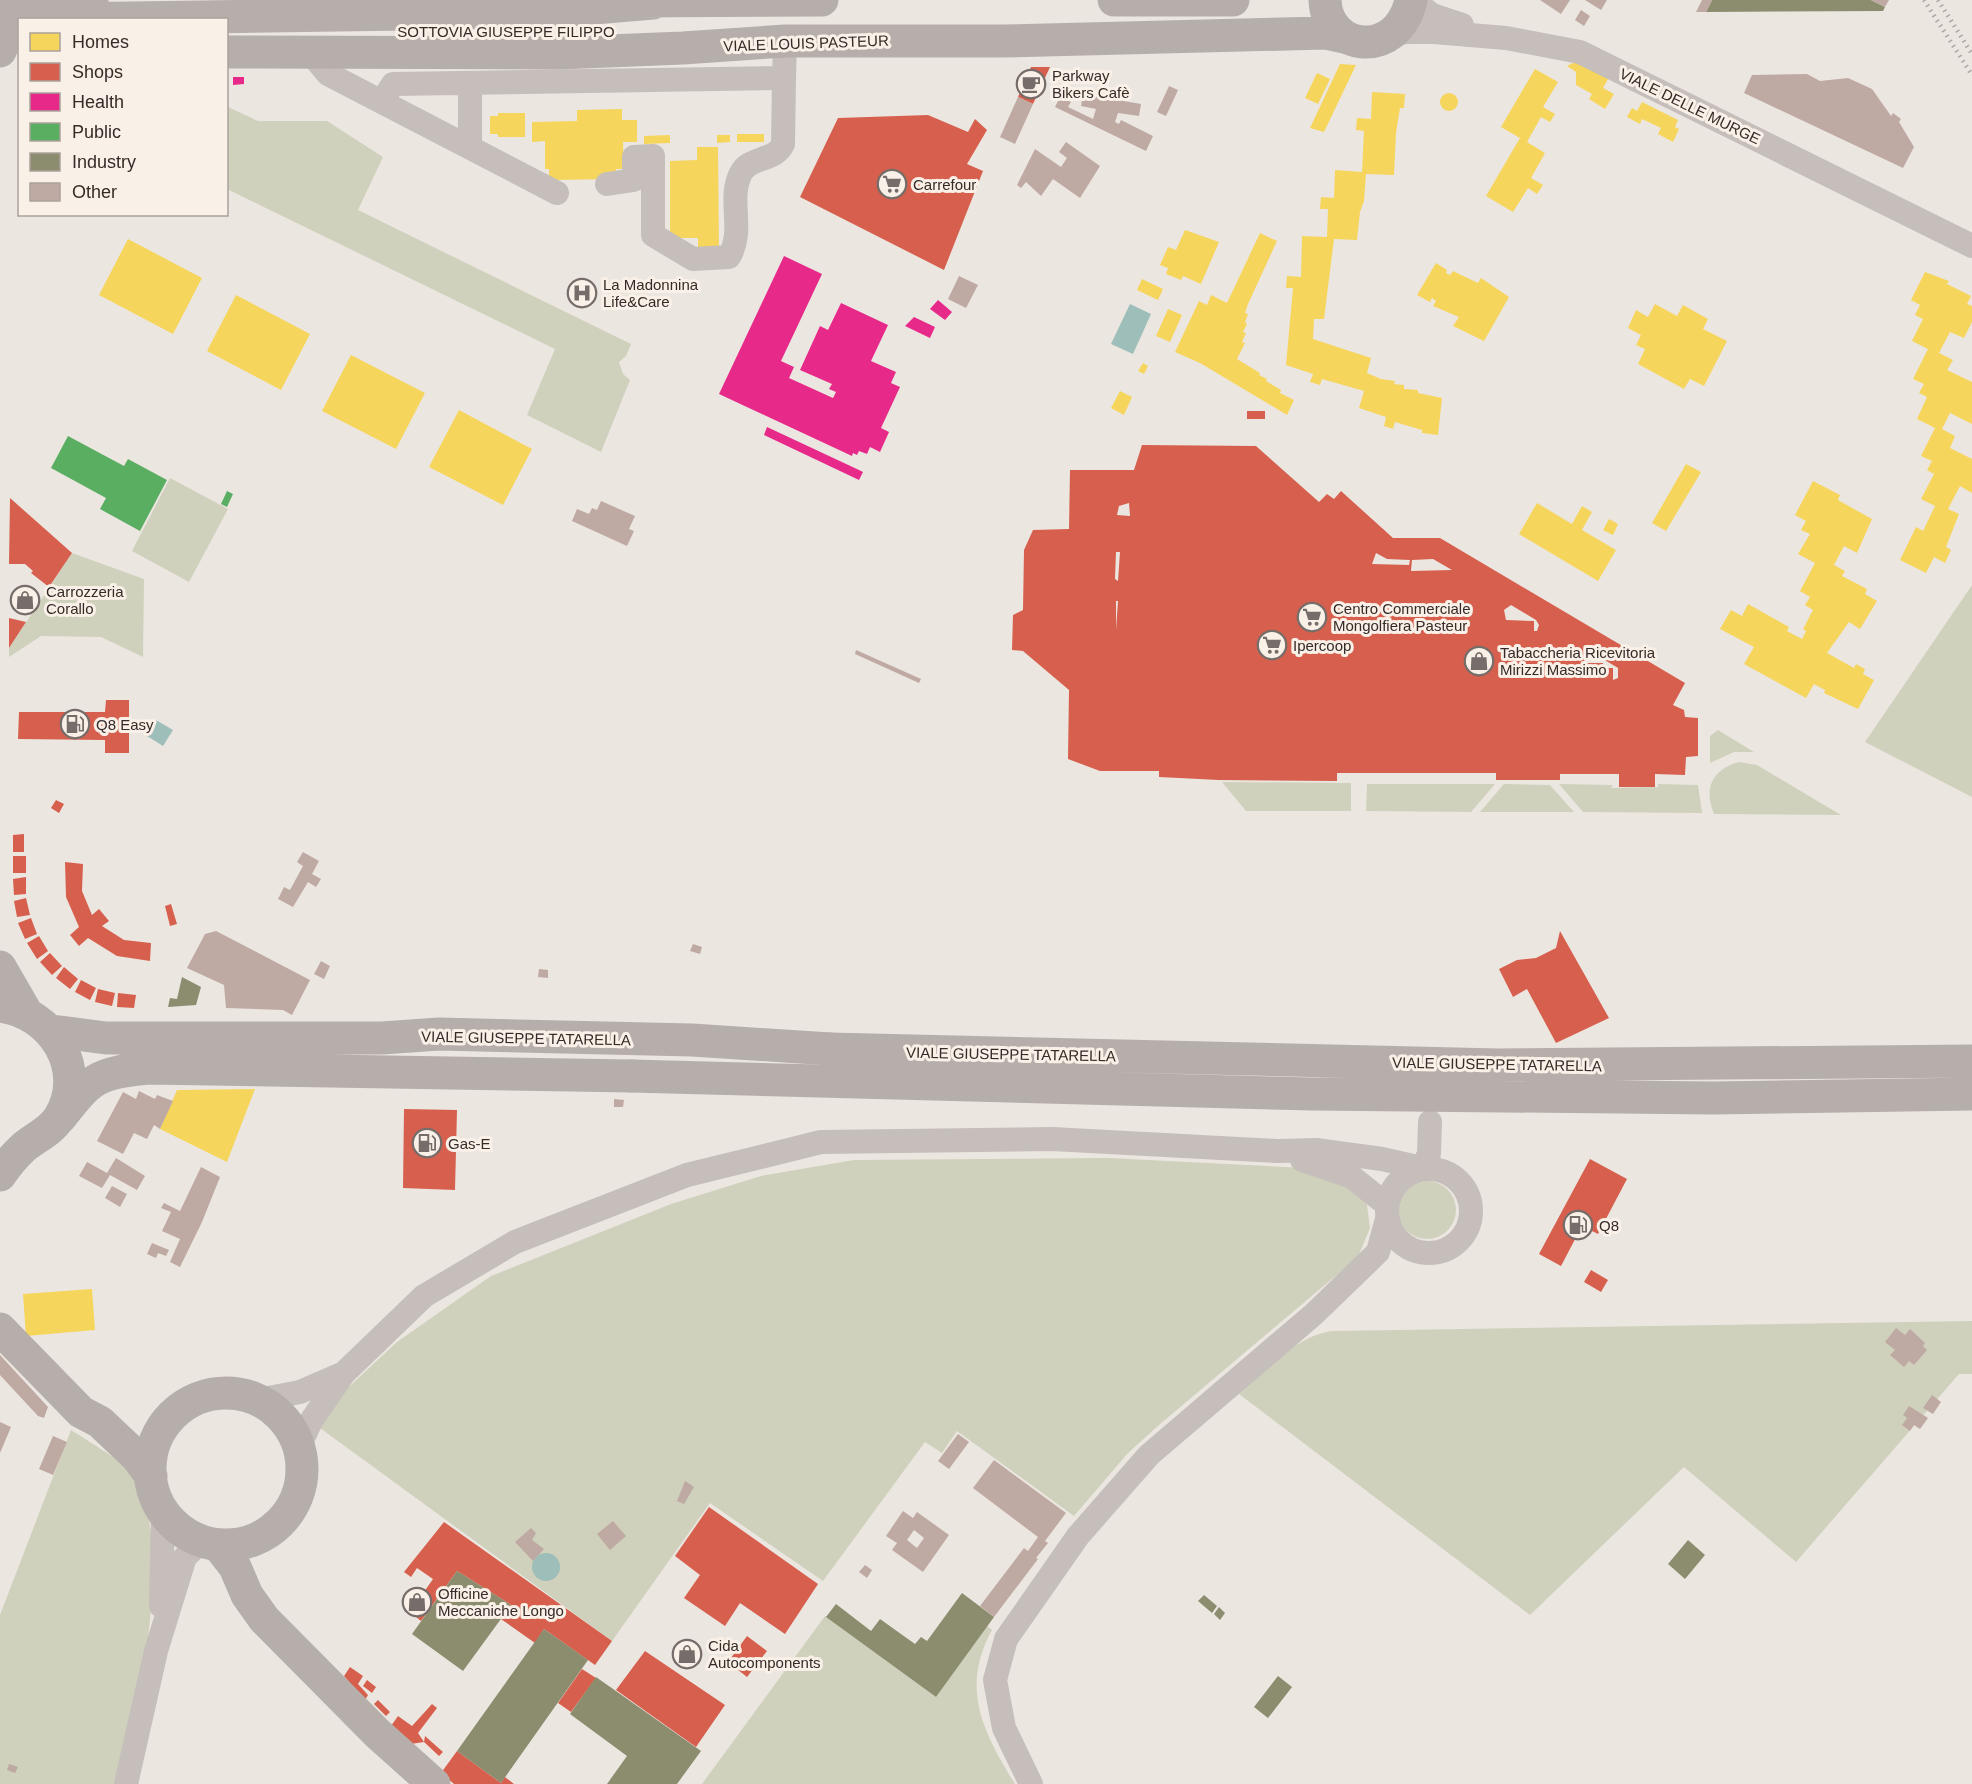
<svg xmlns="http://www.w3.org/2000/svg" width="1972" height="1784" font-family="Arial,sans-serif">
	<rect width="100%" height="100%" fill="#ece6e1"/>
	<path fill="#cfd1bc" d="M226 106 258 121H327L383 157 358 210 631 344 626 356 619 362 623 374 630 380 601 452 527 415 555 349 227 189Z
		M170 478 228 509 189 582 132 551Z
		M72 553 144 579 143 657 101 637 41 636 9 657V648Z
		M1972 585V797L1865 742Z
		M1718 730 1754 752H1734L1710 763V736Z
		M1739 762 1757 765 1841 815 1714 814C1703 788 1713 769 1739 762Z
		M1222 782 1351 783V811H1246Z
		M1367 784H1495L1471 812 1366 811Z
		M1504 784 1550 785 1574 812H1480Z
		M1559 784 1613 785 1611 788 1658 787V784L1698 785 1702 813 1583 812Z
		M1108 1158 1305 1168 1325 1173 1366 1198 1370 1228 1358 1257 1159 1425 1128 1453 1074 1516 957 1431 942 1453 925 1442 823 1581 710 1503 612 1641 320 1428 323 1411 397 1342 491 1276 671 1204 761 1176 854 1160Z
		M1398 1210a29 29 0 1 1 58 0a29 29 0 1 1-58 0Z
		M1972 1321V1374H1959L1796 1562 1684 1467 1530 1615 1239 1394C1266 1371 1296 1335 1333 1331Z
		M71 1430C83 1438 129 1465 134 1475 176 1553 137 1700 121 1784H0V1615Z
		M825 1616 936 1697 987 1626 992 1630C960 1688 983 1732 1015 1784H702Z"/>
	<path fill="#9ebeba" d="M1130 304 1151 314 1133 354 1111 344Z
		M156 720 173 730 163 746 147 736Z
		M532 1567a14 14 0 1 1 28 0a14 14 0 1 1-28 0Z"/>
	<path fill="#f6d55c" d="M1579 60 1609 77 1603 88 1614 94 1605 109 1589 99 1592 94 1576 85V72L1567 66Z
		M1340 64 1356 65 1324 132 1310 128Z
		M1535 69 1558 82 1543 107 1555 114 1550 122 1541 117 1527 142 1545 153 1531 178 1543 185 1537 194 1528 188 1513 212 1486 196 1520 138 1501 127Z
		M1317 73 1330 79 1318 104 1305 98Z
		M1372 92 1405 94 1404 108H1400L1396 133 1394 175 1366 174 1364 201 1360 212 1357 240 1334 239 1324 319H1314L1313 339 1371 358 1367 373 1381 379 1395 381 1394 384 1404 385V389L1418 390V393L1442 398 1438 435 1422 433V430L1395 422 1393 429 1384 426 1386 417 1359 408 1364 391 1322 379 1320 385 1310 382 1313 374 1286 365 1293 288H1286L1287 276 1301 277 1302 236 1327 237 1328 209H1320L1321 197 1334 198 1335 170 1362 172 1364 131 1356 130 1357 118 1371 119Z
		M1440 102a9 9 0 1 1 18 0a9 9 0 1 1-18 0Z
		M1642 102 1678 120 1675 127 1679 129 1673 142 1658 134 1661 128 1642 119 1640 124 1627 117 1632 108 1637 111Z
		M622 109V120H637V142H623L624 169H616L617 179 549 180V169H545V141L532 142V122L577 121V110Z
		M498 113H525V137H498V134H490V116H498Z
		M737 134H764V142H737Z
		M670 135V143L644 144V136Z
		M717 135H730V142L717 143Z
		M697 147H718L719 252H698V238H670V161L697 160Z
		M1185 230 1219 242 1201 284 1183 276 1181 280 1166 274 1168 268 1160 265 1168 247 1176 250Z
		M1260 233 1277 241 1248 304 1245 313 1248 314 1245 322 1247 324 1243 332 1246 333 1242 342 1245 343 1237 359 1260 373 1259 375 1267 379 1266 381 1281 390 1280 393 1294 400 1287 415 1200 363 1175 352 1199 301 1207 305 1211 295 1227 303Z
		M128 239 202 278 173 334 99 295Z
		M1436 263 1447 270 1446 273 1450 275 1453 271 1478 283 1481 278 1509 297 1484 341 1453 326 1459 317 1433 306 1436 301 1432 298 1430 302 1417 295Z
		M1925 272 1949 281 1947 284 1971 296 1967 304 1972 306V322L1964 338 1950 332 1939 353 1953 360 1947 370 1972 382V424L1950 413 1942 429 1955 436 1950 448 1972 459V493L1960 486 1948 509 1959 514 1946 547 1951 550 1945 563 1934 557 1926 573 1900 560 1916 527 1923 531 1935 506 1921 499 1934 474 1927 470 1932 461 1921 456 1935 428 1917 419 1927 397 1919 393 1924 384 1913 379 1928 349 1912 341 1923 319 1915 315 1920 305 1911 300Z
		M1142 279 1163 289 1158 300 1137 290Z
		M236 295 310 334 281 390 207 351Z
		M1655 304 1677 316 1683 305 1708 319 1703 329 1727 341 1704 386 1690 379 1684 389 1638 364 1645 349 1636 345 1641 335 1628 328 1636 310 1648 317Z
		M1168 309 1182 315 1170 342 1156 336Z
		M351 355 425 393 396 449 322 411Z
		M1143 363 1148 366 1144 374 1138 371Z
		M1120 391 1132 397 1124 415 1111 408Z
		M459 410 532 449 503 505 429 467Z
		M1686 464 1701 472 1666 531 1652 523Z
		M1813 481 1840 495 1838 500 1872 519 1857 553 1844 546 1834 565 1845 571 1842 576 1867 589 1865 594 1877 601 1860 629 1849 622 1827 653 1854 668 1856 664 1865 669 1863 674 1874 680 1858 709 1824 693 1825 690 1814 684 1806 698 1744 664 1754 647 1720 629 1731 610 1742 616 1748 604 1789 627 1787 631 1802 639 1806 631 1803 629 1813 610 1805 605 1810 597 1800 591 1815 563 1798 554 1810 534 1801 530 1806 521 1795 515Z
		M1537 503 1572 524 1582 506 1592 512 1582 530 1616 550 1598 581 1519 534Z
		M1609 519 1618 524 1613 535 1603 530Z
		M255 1089 227 1162 160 1129 177 1090Z
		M92 1289 95 1330 26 1336 23 1294Z"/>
	<path fill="#d6604d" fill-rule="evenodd" d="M1031 67H1050L1033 104 1018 97Z
		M928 115 968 132 975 119 987 130 967 164 983 171 944 270 800 197 838 118Z
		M1247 411H1265V419H1247Z
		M1142 445 1256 446 1319 502 1327 494 1334 499 1341 491 1393 538H1440L1685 683 1673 705 1684 710 1685 717 1698 718V756L1686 757 1685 775 1655 774V787H1619V774H1560V780H1496V773H1337V781L1219 780 1159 777V771H1100L1068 759 1069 690 1023 651 1012 650 1013 615 1023 610 1024 550 1033 530 1069 529 1070 470H1134ZM1129 503 1130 516 1117 515 1119 506ZM1116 552H1120L1118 581 1115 579ZM1376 553 1387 559 1410 560 1409 565 1372 564ZM1433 559 1452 570 1411 571 1412 560ZM1116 601H1118L1116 630ZM1511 605 1536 620 1539 625 1537 631H1534V621L1506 620 1504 610ZM1588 650 1618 668V678L1613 680V668H1603V663H1585V653Z
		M10 498 72 553 49 587 31 573 33 571 25 564H9Z
		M9 618 26 622 9 648Z
		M106 700H129V753H105V740L18 739 19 712H105Z
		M56 800 64 804 59 813 51 808Z
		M24 834V852H13V835Z
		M13 856H26V873H13Z
		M65 862 83 864 82 891 92 915 99 909 109 921 102 926 124 940 151 943 150 961 117 956 88 938 79 946 70 935 79 927 66 897Z
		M26 877V894L14 895 13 879Z
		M26 898 30 915 17 917 14 901Z
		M171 904 177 924 170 926 165 906Z
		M31 918 37 934 25 939 18 923Z
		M1560 931 1609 1018 1556 1043 1527 989 1513 997 1499 969 1517 960 1536 958 1556 948Z
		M39 936 48 951 37 959 27 943Z
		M50 953 62 966 52 975 40 962Z
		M64 967 78 979 70 989 56 978Z
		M81 980 96 988 90 1000 75 992Z
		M98 989 115 993 112 1006 95 1002Z
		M118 993 136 995 134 1008 117 1007Z
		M404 1109 457 1110 455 1190 403 1188Z
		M1590 1159 1627 1179 1598 1234 1582 1226 1561 1266 1539 1254Z
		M1591 1270 1608 1280 1601 1292 1584 1282Z
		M709 1507 818 1584 785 1634 740 1603 725 1626 684 1598 700 1575 675 1556Z
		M444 1522 612 1641 595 1665 544 1629 535 1643 501 1619 511 1605 457 1571 421 1621 410 1612 433 1579 417 1568 411 1577 404 1572Z
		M747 1636 767 1651 747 1677 728 1662Z
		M645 1651 725 1705 696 1747 616 1690Z
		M350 1667 363 1676 358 1684 368 1695 365 1700 344 1676Z
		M582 1669 596 1678 571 1712 558 1703Z
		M367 1680 376 1687 372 1693 363 1686Z
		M378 1700 390 1712 386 1716 374 1704Z
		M432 1704 437 1708 418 1733 424 1742 411 1744 391 1726 398 1716 412 1726Z
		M425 1736 443 1752 439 1756 424 1742Z
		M457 1751 501 1783 505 1777 514 1784H454L441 1773Z"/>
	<path fill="#e7298a" d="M233 77H244V84L233 85Z
		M784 256 822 274 781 361 794 367 789 378 833 398 836 392 829 389 832 384 800 370 820 326 828 330 841 303 888 325 871 361 896 372 891 383 900 387 881 428 889 432 880 452 870 447 867 454 859 451 857 455 853 453 852 456 719 394Z
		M938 300 952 312 945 320 930 309Z
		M914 317 935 327 930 338 905 326Z
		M767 427 859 470 863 472 859 480 764 435Z"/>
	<path fill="#5aae61" d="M68 436 124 466 128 459 167 480 140 531 100 509 106 498 51 468Z
		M227 491 233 494 227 507 221 504Z"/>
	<path fill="#8c8c6e" d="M1712 0H1871L1885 7 1883 11 1706 12Z
		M182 977 201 987 196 1005 168 1007 170 998 177 999Z
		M1688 1540 1705 1555 1685 1579 1668 1564Z
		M457 1571 511 1605 463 1671 412 1634Z
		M962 1593 994 1617 936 1697 826 1617 836 1604 871 1631 880 1619 915 1644 921 1637 927 1641Z
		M1204 1595 1217 1606 1212 1613 1198 1601Z
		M1219 1607 1225 1613 1220 1620 1214 1614Z
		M544 1629 588 1660 501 1783 457 1751Z
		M1278 1676 1292 1687 1268 1718 1254 1707Z
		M596 1677 701 1751 677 1784H607L627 1756 570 1714Z"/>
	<path fill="#bfa9a3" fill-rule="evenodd" d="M1540 0H1570L1561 14Z
		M1585 0H1607L1601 10Z
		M1702 0H1712L1706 12H1696Z
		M1871 0H1889L1885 7Z
		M1581 10 1590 16 1584 26 1575 20Z
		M1807 74 1820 81 1848 78 1872 89 1889 113 1891 116 1893 113 1901 119 1899 122 1914 147 1903 168 1744 93 1752 75Z
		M1169 86 1178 90 1166 116 1157 112Z
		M1083 94 1141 104 1139 116 1118 113 1115 122 1119 124 1121 120 1153 136 1146 151 1055 107 1060 97 1071 102 1068 107 1093 119 1096 109 1081 106Z
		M1018 97 1033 104 1015 144 1000 137Z
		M1066 142 1100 166 1080 198 1053 179 1041 196 1026 182 1021 188 1017 185 1035 149 1061 167 1067 158 1059 152Z
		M959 276 978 285 966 308 948 299Z
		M601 501 635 516 629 529 634 531 627 546 572 521 577 509 589 514 592 508 597 510Z
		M856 650 921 679 919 683 855 654Z
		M303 852 319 861 312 874 321 879 316 887 308 882 293 907 278 899 284 887 290 890 303 866 297 862Z
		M216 931 310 980 292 1015 283 1010 226 1008 224 985 187 968 205 934Z
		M693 944 702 947 700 954 690 951Z
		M321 961 330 966 324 979 314 974Z
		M539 969 548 970V978L538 977Z
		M139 1091 155 1099 157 1095 173 1101 160 1129 154 1125 147 1139 134 1133 123 1154 97 1141 123 1092 136 1099Z
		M614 1099 624 1100 623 1107H614Z
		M116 1158 145 1176 137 1190 110 1175 102 1188 79 1176 87 1162 107 1173Z
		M201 1167 220 1177 202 1222 180 1267 170 1262 180 1239 162 1231 171 1212 161 1208 164 1203 180 1211Z
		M112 1186 127 1194 120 1207 105 1198Z
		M152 1243 169 1250 166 1256 158 1253 156 1258 147 1254Z
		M1896 1328 1905 1335 1910 1329 1925 1343 1923 1346 1927 1350 1914 1365 1909 1361 1904 1367 1890 1355 1895 1350 1885 1342Z
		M0 1355 48 1407 44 1418 38 1416 0 1375Z
		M1932 1395 1941 1402 1933 1414 1923 1408Z
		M1909 1406 1928 1418 1920 1429 1914 1425 1910 1431 1902 1425 1907 1418 1903 1415Z
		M0 1422 11 1427 0 1453Z
		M958 1434 969 1442 949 1469 938 1461Z
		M53 1436 67 1442 53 1475 39 1469Z
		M994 1460 1066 1513 1045 1541 1048 1543 1036 1558 1038 1559 994 1617 980 1606 1024 1548 1028 1551 1038 1537 973 1488Z
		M685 1481 694 1487 684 1504 677 1501Z
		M903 1511 913 1518 917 1512 949 1535 923 1572 892 1550 897 1543 886 1536ZM914 1530 924 1538 917 1548 907 1540Z
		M613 1521 626 1536 610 1550 597 1534Z
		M531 1528 536 1533 532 1540 544 1549 533 1561 515 1542Z
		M865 1565 872 1570 867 1578 859 1572Z
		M9 1764 18 1767 15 1773 7 1770Z"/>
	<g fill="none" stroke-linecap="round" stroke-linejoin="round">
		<path stroke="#c8c1bc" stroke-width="33" stroke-dasharray="33 16" stroke-linecap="butt" d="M0 17 62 19"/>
		<path stroke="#c5beba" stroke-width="24" d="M1413 0 1432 15 1462 25
			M1389 36 1405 32H1434L1506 38 1580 52 1972 246
			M309 51 328 74 557 193
			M470 83V147
			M382 101 393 84 784 78 785 41
			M607 184 634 180V157L653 156V235L693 259 729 257C745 230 728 201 740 175 748 156 775 162 783 144L784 78
			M1302 1160 1352 1177 1387 1205
			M1387 1211a42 42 0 1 1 84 0a42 42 0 1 1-84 0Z
			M258 1400 300 1392 344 1373
			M299 1447 311 1421 344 1373 424 1296 515 1242 687 1175 821 1142 1052 1139 1277 1151 1316 1150 1382 1159 1422 1168 1429 1154 1430 1122
			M161 1606 163 1509
			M126 1784 156 1651 185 1557 202 1541
			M1031 1784 1004 1728 995 1680 1006 1639 1078 1536 1149 1455 1314 1314 1378 1252 1387 1219"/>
		<path stroke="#b6aeaa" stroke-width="33" d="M1114 0H1233
			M1325 0C1327 52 1398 60 1411 0
			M632 1 822 0
			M0 8C16 0 71 1 92 0
			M0 15 8 32 0 51
			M62 19 546 12 653 3
			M226 52 559 53 683 48 785 41H1004L1325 33 1348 38
			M0 967 26 1012
			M0 1006C52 1012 89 1070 59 1118 51 1131 36 1137 24 1147 15 1155 7 1165 0 1175
			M52 1031 106 1038H382L439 1034 692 1040 830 1049
			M60 1118C91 1078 97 1073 148 1068L631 1076
			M0 1329 81 1412 100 1422 137 1457 151 1476
			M150 1469a76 76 0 1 1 152 0a76 76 0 1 1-152 0Z
			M218 1545 235 1567 247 1595 264 1619 378 1734 434 1784"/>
		<path stroke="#ada7a4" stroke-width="4.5" stroke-dasharray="1.5 4.5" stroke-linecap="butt" d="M1924 0 1972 75
			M1938 0 1972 54"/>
		<path stroke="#b6aeaa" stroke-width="33" d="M830 1049 1498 1065 1972 1061
			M631 1076 1312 1094 1714 1098 1972 1094"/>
	</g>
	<defs>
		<g id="cafe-ring" transform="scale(1.5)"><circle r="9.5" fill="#f9f0e8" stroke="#766c69" stroke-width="1.5"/><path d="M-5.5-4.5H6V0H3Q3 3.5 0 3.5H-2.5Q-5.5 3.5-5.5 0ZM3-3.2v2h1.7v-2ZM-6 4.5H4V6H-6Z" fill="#766c69"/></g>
		<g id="supermarket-ring" transform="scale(1.5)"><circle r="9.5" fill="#f9f0e8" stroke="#766c69" stroke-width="1.5"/><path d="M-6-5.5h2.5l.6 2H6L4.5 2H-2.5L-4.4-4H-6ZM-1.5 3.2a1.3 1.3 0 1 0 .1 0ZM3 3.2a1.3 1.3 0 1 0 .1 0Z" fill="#766c69"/></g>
		<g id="hospital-ring" transform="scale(1.5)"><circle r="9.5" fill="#f9f0e8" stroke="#766c69" stroke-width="1.5"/><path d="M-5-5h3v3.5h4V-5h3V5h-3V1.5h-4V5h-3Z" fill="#766c69"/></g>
		<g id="shop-ring" transform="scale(1.5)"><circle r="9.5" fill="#f9f0e8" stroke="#766c69" stroke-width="1.5"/><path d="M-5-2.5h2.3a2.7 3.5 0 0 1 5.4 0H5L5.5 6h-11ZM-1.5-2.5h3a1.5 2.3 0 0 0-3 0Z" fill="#766c69"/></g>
		<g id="fuel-ring" transform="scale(1.5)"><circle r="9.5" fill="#f9f0e8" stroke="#766c69" stroke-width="1.5"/><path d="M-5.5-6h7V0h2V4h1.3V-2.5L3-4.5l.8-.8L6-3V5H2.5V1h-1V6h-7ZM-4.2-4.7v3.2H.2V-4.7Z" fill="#766c69"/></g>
	</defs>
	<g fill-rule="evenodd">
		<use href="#cafe-ring" x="1031" y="84"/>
		<use href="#supermarket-ring" x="892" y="184"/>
		<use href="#hospital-ring" x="582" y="293"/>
		<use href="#shop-ring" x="25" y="600"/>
		<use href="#supermarket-ring" x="1312" y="617"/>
		<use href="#supermarket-ring" x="1272" y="645"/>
		<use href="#shop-ring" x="1479" y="661"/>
		<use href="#fuel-ring" x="75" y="724"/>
		<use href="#fuel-ring" x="427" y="1143"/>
		<use href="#fuel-ring" x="1578" y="1225"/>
		<use href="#shop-ring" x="417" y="1602"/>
		<use href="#shop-ring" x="687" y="1654"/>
	</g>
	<g text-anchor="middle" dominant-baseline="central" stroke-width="6" stroke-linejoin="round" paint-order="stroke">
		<g font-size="15" fill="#362b28" stroke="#f9f0e8">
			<text x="506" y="31">SOTTOVIA GIUSEPPE FILIPPO</text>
			<text transform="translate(806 43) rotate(-2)">VIALE LOUIS PASTEUR</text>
			<text transform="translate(1690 106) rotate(26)">VIALE DELLE MURGE</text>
			<text transform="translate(526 1038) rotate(1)">VIALE GIUSEPPE TATARELLA</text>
			<text transform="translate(1011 1054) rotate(1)">VIALE GIUSEPPE TATARELLA</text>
			<text transform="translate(1497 1064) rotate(1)">VIALE GIUSEPPE TATARELLA</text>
		</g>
		<g font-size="15" fill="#362b28" stroke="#f9f0e8" text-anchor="start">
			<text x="1052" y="75">Parkway<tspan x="1052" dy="17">Bikers Cafè</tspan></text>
			<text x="913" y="184">Carrefour</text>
			<text x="603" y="284">La Madonnina<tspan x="603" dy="17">Life&amp;Care</tspan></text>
			<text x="46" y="591">Carrozzeria<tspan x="46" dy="17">Corallo</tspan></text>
			<text x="1333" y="608">Centro Commerciale<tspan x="1333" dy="17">Mongolfiera Pasteur</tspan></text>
			<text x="1293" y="645">Ipercoop</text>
			<text x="1500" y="652">Tabaccheria Ricevitoria<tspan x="1500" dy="17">Mirizzi Massimo</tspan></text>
			<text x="96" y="724">Q8 Easy</text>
			<text x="448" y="1143">Gas-E</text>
			<text x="1599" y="1225">Q8</text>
			<text x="438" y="1593">Officine<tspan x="438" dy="17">Meccaniche Longo</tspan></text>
			<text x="708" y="1645">Cida<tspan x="708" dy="17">Autocomponents</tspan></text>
		</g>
	</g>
	<rect x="18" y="18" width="210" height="198" fill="#f9f0e8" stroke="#aba19b" stroke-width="1.5"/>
	<rect x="30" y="33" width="30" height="18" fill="#f6d55c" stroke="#aba19b" stroke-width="1.5"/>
	<text x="72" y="48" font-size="18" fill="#362b28">Homes</text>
	<rect x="30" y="63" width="30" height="18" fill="#d6604d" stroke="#aba19b" stroke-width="1.5"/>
	<text x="72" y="78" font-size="18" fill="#362b28">Shops</text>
	<rect x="30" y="93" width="30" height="18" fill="#e7298a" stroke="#aba19b" stroke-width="1.5"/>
	<text x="72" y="108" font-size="18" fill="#362b28">Health</text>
	<rect x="30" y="123" width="30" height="18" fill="#5aae61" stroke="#aba19b" stroke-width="1.5"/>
	<text x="72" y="138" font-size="18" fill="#362b28">Public</text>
	<rect x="30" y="153" width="30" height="18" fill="#8c8c6e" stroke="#aba19b" stroke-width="1.5"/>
	<text x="72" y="168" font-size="18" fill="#362b28">Industry</text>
	<rect x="30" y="183" width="30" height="18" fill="#bfa9a3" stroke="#aba19b" stroke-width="1.5"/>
	<text x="72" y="198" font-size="18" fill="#362b28">Other</text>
</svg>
